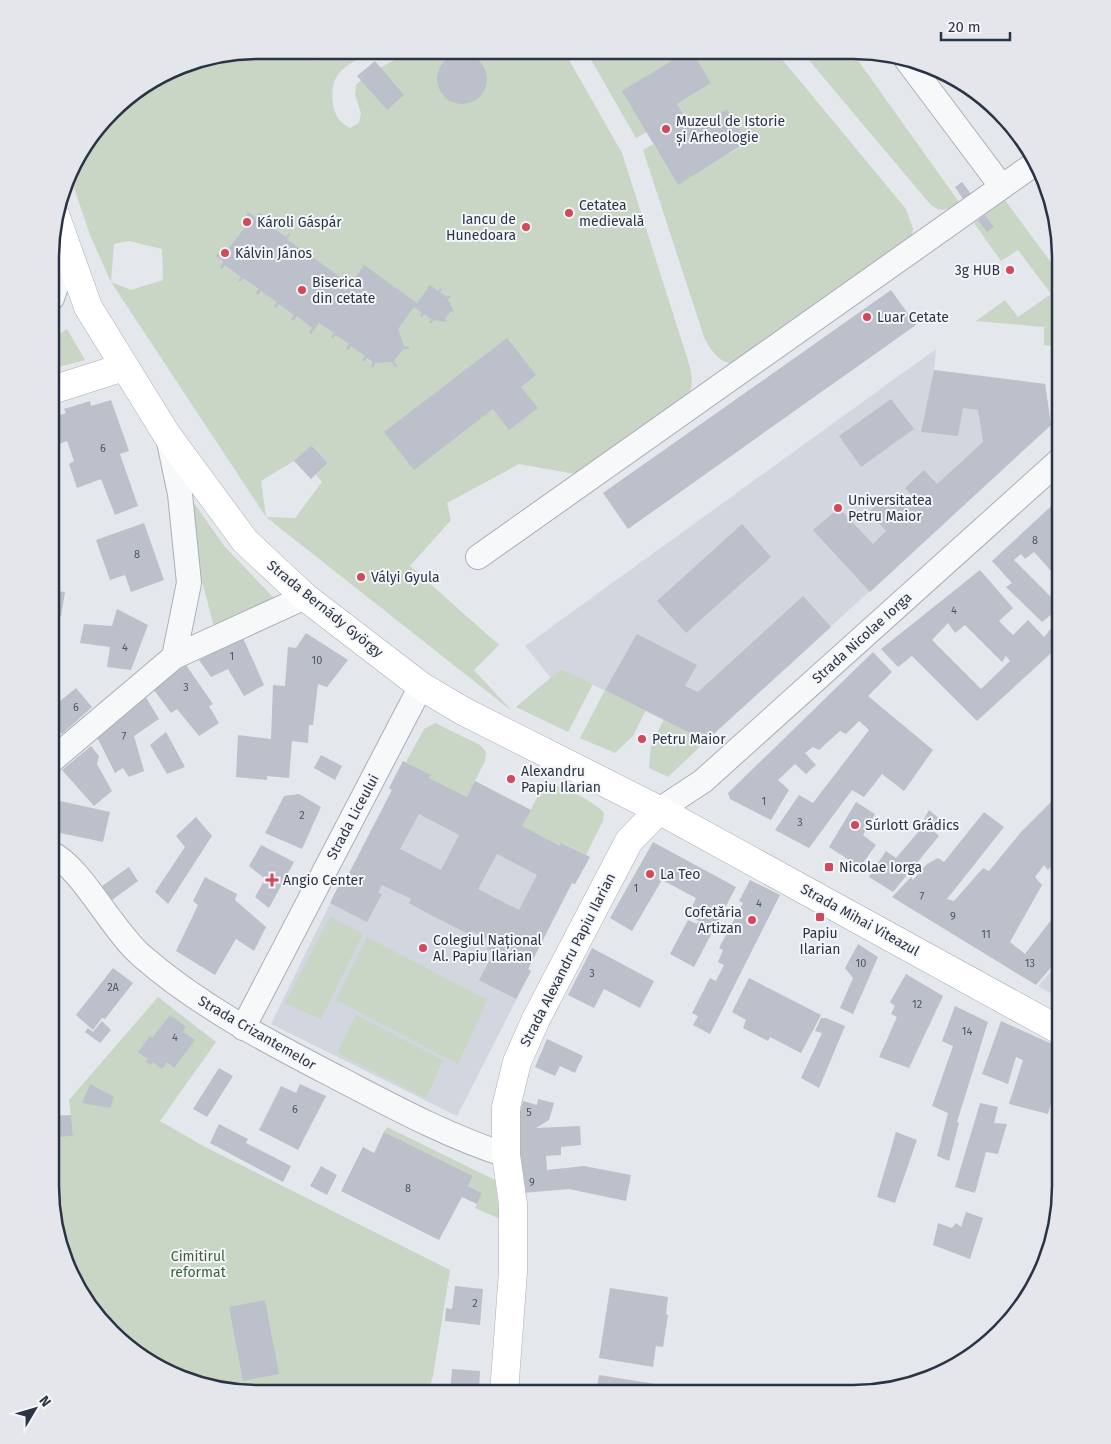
<svg xmlns="http://www.w3.org/2000/svg" width="1111" height="1444" font-family="'Fira Sans',sans-serif">
	<rect width="100%" height="100%" fill="#e4e7ec"/>
	<path fill="#d2d6de" d="M936 349 934 370 1045 384 1051 425 706 741 561 669 551 678 525 646Z
		M403 761 431 775 429 778 466 797 475 781 531 810 523 826 560 845 561 843 590 857 575 884 572 883 528 969 531 971 457 1116 271 1024 344 875 348 876 392 790 389 788Z
		M1061 960V999L1038 986Z"/>
	<path fill="#c9d6c5" fill-rule="evenodd" d="M257 50H301L314 61 323 50H375C350 64 328 70 333 103 334 115 340 123 350 128L359 123 361 113 355 95 356 85 365 76 413 50 564 51 622 153 690 367C693 382 693 390 684 402L581 475 519 464 447 503 451 520 410 566 499 645 474 670 512 711 266 517 111 282 90 235 70 176 78 154 121 101 190 61ZM129 241 162 249 163 280 131 290 111 282 114 244ZM311 445 328 463 316 475 322 482 295 518 266 517 261 481 294 461Z
		M586 51H688L647 132 636 138Z
		M692 51 776 52 906 209 913 229 911 241 738 364C720 364 712 353 704 337L643 150 653 144 678 184 747 143 727 109 693 129 677 104 711 83Z
		M802 52H852L959 202C948 210 941 214 930 204Z
		M1005 200 1055 268 1061 265V347L1044 345V327L976 321 1005 300 1018 317 1051 294 1018 250 1001 261 974 223Z
		M67 329 85 360 52 369 59 334Z
		M189 496 225 547 275 599 214 627 200 573Z
		M561 669 593 684 568 732 516 707Z
		M605 690 646 710 633 736 615 753 580 738Z
		M664 719 706 741 668 777 649 768 651 745Z
		M435 723 480 745 486 752 485 761 467 797 429 778 430 775 406 762 424 729Z
		M548 784C558 783 599 804 604 813L603 821 586 855 562 843 560 846 522 826 541 790Z
		M330 917 363 934 321 1019 285 1003Z
		M367 937 487 1000 458 1064 336 1000Z
		M158 997 216 1042 160 1121 205 1147 450 1270 433 1376 428 1393 231 1392 142 1359 102 1324 72 1279 50 1187V1138L73 1136 69 1100Z
		M356 1015 443 1060 426 1098 337 1053Z
		M387 1127 495 1180 500 1219 475 1208 482 1193 468 1186 473 1176 384 1132Z"/>
	<path fill="#bbc0ca" fill-rule="evenodd" d="M688 51H692L711 83 677 104 693 129 727 109 747 142 678 185 622 91Z
		M437 79a25 25 0 1 1 50 0a25 25 0 1 1-50 0Z
		M375 61 404 95 387 110 357 76Z
		M962 182 971 194 963 199 955 187Z
		M248 212 255 217 260 212 262 214 259 218 286 237 289 233 291 234 287 239 346 281 349 277 351 278 343 289 346 291 364 265 417 303 430 285 438 291 440 288 442 289 440 292 447 297 450 295 451 297 448 299 454 312 451 311 445 319 447 322 433 320 432 323H429L431 319 424 314 422 317 420 316 422 313 414 307 398 329 404 346 409 347V349H403L394 361 397 366 395 367 392 362 375 363 374 367H371L373 362 367 358 364 362 362 360 365 356 351 346 348 350 346 349 349 344 336 335 332 339 331 337 334 333 319 323 311 334 309 332 312 328 297 316 293 321 291 319 294 315 279 304 276 308 274 306 277 302 261 291 258 295 256 293 259 289 243 278 240 282 238 281 241 277 225 265 222 269 220 268 223 261 216 256 218 253 225 258 230 251 228 249 246 226 247 227 253 220 246 215Z
		M985 215 994 227 987 232 978 220Z
		M891 290 916 325 628 529 603 493Z
		M507 338 536 375 521 387 538 408 509 430 493 409 414 470 384 432Z
		M934 370 1045 384 1051 425 870 592 813 530 839 508 873 544 886 531 869 512 884 498 889 503 898 494 910 508 917 501 905 488 924 470 937 484 983 442 978 410 963 408 958 436 921 432Z
		M891 399 914 429 861 467 839 436Z
		M111 400 129 451 120 454 138 506 115 515 101 479 77 488 69 464 74 461 67 441 54 446 51 439V418L66 413 64 409 90 401 91 406Z
		M311 445 328 463 311 479 294 461Z
		M1061 497V582L1034 552 1025 559 1021 554 1014 560 1061 607V644L977 721 912 656 898 667 881 649 980 570 1013 608 999 621 1013 635 1028 620 1044 637 1057 621 1052 614 1042 622 1006 587 1012 583 992 561ZM948 623 955 633 965 625 1002 662 1006 656 1010 661 981 689 932 640Z
		M144 523 164 580 131 592 125 575 110 580 96 540Z
		M742 524 771 557 686 633 657 601Z
		M51 590 65 592 61 616 51 614Z
		M803 596 831 627 706 741 605 690 637 634 697 665 685 686 698 692Z
		M117 609 148 625 131 670 107 667 110 647 80 643 84 624 112 626Z
		M306 633 348 660 327 687 318 684 313 725H309L308 743 292 741 289 778 267 776V780L236 777 238 735 271 739 273 685 285 686 288 647 296 648Z
		M243 638 264 685 244 696 228 669 211 677 199 660Z
		M873 652 892 672 868 696 933 750 904 791 882 774 864 797 852 790 809 848 775 830 799 795 813 803 869 730 859 721 846 734 840 731 819 750 813 747 805 753 816 765 806 774 795 764 778 780 789 790 771 820 730 799 728 793Z
		M186 665 213 704 209 706 219 723 199 736 177 709 171 713 154 690 148 694 147 692Z
		M76 688 92 707 62 734 51 721V712L56 707 54 706Z
		M144 694 159 719 134 736 144 771 129 777 123 768 115 773 95 733Z
		M51 729 57 737 51 742Z
		M166 732 185 767 167 774 150 745Z
		M91 746 99 756 97 764 112 791 94 806 62 770Z
		M321 755 342 766 335 780 314 768Z
		M403 761 431 775 429 778 467 797 475 781 500 794 531 810 522 826 560 846 561 843 590 857 575 884 572 883 528 969 531 971 516 999 479 980 494 952 487 949 491 941 472 931 470 935 427 913 409 903 411 899 382 885 378 893 382 894 367 922 330 903 344 875 347 877 392 790 389 788ZM419 814 459 835 441 870 400 849ZM497 854 537 875 519 910 478 889Z
		M1061 792V856L1048 870 1044 865 1035 877 1042 885 1010 942 1025 954 1051 920 1058 925 1061 922V956L1036 985 892 897 911 877 913 880 927 864 938 858 944 862 984 812 1004 827 947 899 954 901 983 868 989 871 1021 832Z
		M299 794 321 807 302 849 265 833 284 796Z
		M51 799 110 812 103 842 51 831Z
		M856 802 875 814 863 835 876 845 860 867 829 847Z
		M929 810 945 823 940 832 924 819Z
		M196 817 212 836 168 904 155 892 185 847 176 836Z
		M925 824 939 836 893 892 869 877 886 851 896 858Z
		M653 842 736 887 694 967 670 954 688 920 697 924 699 921 688 915 696 898 662 880 632 931 610 918Z
		M261 845 294 862 269 908 255 897 265 879 249 866Z
		M129 867 138 881 112 900 102 886Z
		M205 877 237 894 235 900 266 927 254 951 236 939 215 975 176 951 198 905 193 901Z
		M750 880 780 895 710 1034 693 1025 698 1016 692 1013 710 978 716 981 724 965 718 962 723 950 719 948 743 903 739 901Z
		M858 944 878 957 853 1014 840 1008 853 978 845 968Z
		M592 948 654 981 640 1008 604 989 594 1008 568 995Z
		M113 968 133 983 105 1019 102 1018 93 1030 76 1015Z
		M906 974 943 996 909 1068 879 1057 897 1017 891 1014 895 1006 890 1002Z
		M749 978 821 1015 801 1053 770 1037 768 1041 743 1028 746 1020 732 1012Z
		M955 1006 988 1022 957 1122 959 1123 949 1161 937 1156 948 1113 932 1106 953 1046 942 1041Z
		M170 1015 186 1027 183 1031 195 1040 174 1068 167 1062 162 1069 153 1062 151 1065 146 1062 148 1059 138 1052 150 1036 152 1038Z
		M821 1018H826L845 1026 819 1088 801 1078 822 1033 815 1031Z
		M102 1021 111 1030 100 1043 85 1032 88 1028 93 1032Z
		M1001 1021 1061 1048V1068L1048 1114 1009 1104 1023 1060 1016 1057 1008 1084 982 1074Z
		M547 1039 583 1056 575 1073 560 1066 555 1076 535 1067Z
		M219 1068 233 1076 207 1117 193 1109Z
		M90 1084 114 1097 110 1108 82 1103Z
		M300 1084 326 1096 298 1150 259 1130 281 1086 296 1093Z
		M538 1099 554 1103 549 1120 536 1128 580 1126 581 1145 561 1147V1155L546 1156 547 1170 584 1166 631 1175 626 1201 569 1189 523 1193 517 1124 523 1101 537 1105Z
		M980 1103 998 1107 994 1123 1007 1124 998 1154 986 1152 975 1193 955 1187Z
		M1060 1112H1061V1139L1053 1137Z
		M71 1115 73 1136 50 1138V1116Z
		M219 1124 248 1139 246 1143 291 1166 283 1182 210 1143Z
		M384 1132 473 1176 468 1186 482 1193 477 1204 462 1197 439 1240 341 1191 363 1147 374 1153Z
		M896 1132 917 1140 895 1203 877 1197Z
		M321 1166 337 1175 327 1195 310 1186Z
		M966 1212 983 1218 970 1259 933 1245 938 1223 952 1228 956 1223 961 1227Z
		M455 1286 483 1289 480 1325 445 1321 446 1308 452 1309Z
		M610 1288 668 1297 666 1314 668 1315 663 1347 656 1346 653 1367 599 1358Z
		M265 1300 279 1374 243 1381 229 1307Z
		M452 1369 480 1371 479 1393H450Z
		M599 1375 668 1386 667 1393H596Z"/>
	<g fill="none" stroke-linecap="round" stroke-linejoin="round">
		<g stroke="#a9aeb7" stroke-width="26">
			<path id="street" d="M906 59 1002 187
				M52 298 68 252
				M168 437 180 494 189 583 174 657
				M478 557 1037 162
				M51 761 174 657 305 597
				M659 810 703 781 1061 459
				M51 853C82 868 112 931 143 957 202 1008 269 1042 338 1078 392 1106 447 1136 506 1155
				M243 1028 421 686"/>
		</g>
		<g stroke="#a9aeb7" stroke-width="29">
			<path id="secondary" d="M56 217 88 307 167 435 245 541 305 597 421 686 463 711 659 810 1061 1031
				M52 390 124 367
				M504 1393 513 1272V1204L506 1155V1107L517 1062 536 1019 629 841 659 810"/>
		</g>
		<use href="#street" stroke="#f7f8fa" stroke-width="24"/>
		<use href="#secondary" stroke="#fff" stroke-width="28"/>
	</g>
	<g fill="#d1495b" stroke="#f4f6f9" stroke-width="2">
		<circle cx="666" cy="129" r="5"/>
		<circle cx="569" cy="213" r="5"/>
		<circle cx="247" cy="222" r="5"/>
		<circle cx="526" cy="227" r="5"/>
		<circle cx="225" cy="253" r="5"/>
		<circle cx="1010" cy="270" r="5"/>
		<circle cx="302" cy="290" r="5"/>
		<circle cx="867" cy="317" r="5"/>
		<circle cx="838" cy="508" r="5"/>
		<circle cx="361" cy="577" r="5"/>
		<circle cx="642" cy="739" r="5"/>
		<circle cx="511" cy="779" r="5"/>
		<circle cx="855" cy="825" r="5"/>
		<rect x="824" y="862" width="10" height="10" rx="2.5"/>
		<circle cx="650" cy="874" r="5"/>
		<path d="M269.5 872.5h5v5h5v5h-5v5h-5v-5h-5v-5h5z"/>
		<rect x="815" y="912" width="10" height="10" rx="2.5"/>
		<circle cx="752" cy="920" r="5"/>
		<circle cx="423" cy="948" r="5"/>
	</g>
	<g text-anchor="middle" dominant-baseline="central" stroke-width="4" stroke-linejoin="round" paint-order="stroke">
		<g font-size="11" fill="#4f5766">
			<text x="103" y="448">6</text>
			<text x="1035" y="540">8</text>
			<text x="137" y="554">8</text>
			<text x="954" y="610">4</text>
			<text x="125" y="647">4</text>
			<text x="232" y="656">1</text>
			<text x="317" y="660">10</text>
			<text x="186" y="687">3</text>
			<text x="76" y="707">6</text>
			<text x="124" y="736">7</text>
			<text x="764" y="801">1</text>
			<text x="302" y="815">2</text>
			<text x="800" y="822">3</text>
			<text x="636" y="888">1</text>
			<text x="922" y="896">7</text>
			<text x="759" y="903">4</text>
			<text x="953" y="916">9</text>
			<text x="986" y="934">11</text>
			<text x="861" y="963">10</text>
			<text x="1030" y="963">13</text>
			<text x="592" y="973">3</text>
			<text x="113" y="987">2A</text>
			<text x="917" y="1004">12</text>
			<text x="967" y="1031">14</text>
			<text x="175" y="1037">4</text>
			<text x="295" y="1109">6</text>
			<text x="529" y="1112">5</text>
			<text x="532" y="1182">9</text>
			<text x="408" y="1188">8</text>
			<text x="475" y="1303">2</text>
		</g>
		<g font-size="14" fill="#2b3445" stroke="#f4f6f9" text-anchor="start">
			<text x="676" y="121">Muzeul de Istorie<tspan x="676" dy="16">și Arheologie</tspan></text>
			<text x="579" y="205">Cetatea<tspan x="579" dy="16">medievală</tspan></text>
			<text x="516" y="219" text-anchor="end">Iancu de<tspan x="516" dy="16">Hunedoara</tspan></text>
			<text x="257" y="222">Károli Gáspár</text>
			<text x="235" y="253">Kálvin János</text>
			<text x="1000" y="270" text-anchor="end">3g HUB</text>
			<text x="312" y="282">Biserica<tspan x="312" dy="16">din cetate</tspan></text>
			<text x="877" y="317">Luar Cetate</text>
			<text x="848" y="500">Universitatea<tspan x="848" dy="16">Petru Maior</tspan></text>
			<text x="371" y="577">Vályi Gyula</text>
			<text x="652" y="739">Petru Maior</text>
			<text x="521" y="771">Alexandru<tspan x="521" dy="16">Papiu Ilarian</tspan></text>
			<text x="865" y="825">Súrlott Grádics</text>
			<text x="839" y="867">Nicolae Iorga</text>
			<text x="660" y="874">La Teo</text>
			<text x="283" y="880">Angio Center</text>
			<text x="742" y="912" text-anchor="end">Cofetăria<tspan x="742" dy="16">Artizan</tspan></text>
			<text x="820" y="933" text-anchor="middle">Papiu<tspan x="820" dy="16">Ilarian</tspan></text>
			<text x="433" y="940">Colegiul Național<tspan x="433" dy="16">Al. Papiu Ilarian</tspan></text>
		</g>
		<g font-size="14" fill="#2b3445" stroke="#f4f6f9">
			<text transform="translate(325 609) rotate(39)">Strada Bernády György</text>
			<text transform="translate(862 638) rotate(-42)">Strada Nicolae Iorga</text>
			<text transform="translate(353 817) rotate(-62)">Strada Liceului</text>
			<text transform="translate(860 920) rotate(29)">Strada Mihai Viteazul</text>
			<text transform="translate(568 960) rotate(-63)">Strada Alexandru Papiu Ilarian</text>
			<text transform="translate(257 1033) rotate(30)">Strada Crizantemelor</text>
		</g>
		<g font-size="14" fill="#3f6138" stroke="#f4f6f9">
			<text x="198" y="1256">Cimitirul<tspan x="198" dy="16">reformat</tspan></text>
		</g>
	</g>
	<path d="M0 0H1111V1444H0ZM258 59H853A199 199 0 0 1 1052 258V1186A199 199 0 0 1 853 1385H258A199 199 0 0 1 59 1186V258A199 199 0 0 1 258 59Z" fill="#e4e6eb" fill-rule="evenodd"/>
	<path fill="none" stroke="#2b3445" stroke-width="2.5" d="M258 59H853A199 199 0 0 1 1052 258V1186A199 199 0 0 1 853 1385H258A199 199 0 0 1 59 1186V258A199 199 0 0 1 258 59Z"/>
	<g transform="translate(35 1409) rotate(52)" stroke="#f4f6f9" stroke-width="4" paint-order="stroke">
	<path d="M0-4L9 19L0 12L-9 19Z" fill="#2b3445"/>
	<text y="-8" font-size="14" font-weight="bold" text-anchor="middle" fill="#2b3445">N</text>
	</g>
	<path d="M941 32v8h69v-8" fill="none" stroke="#2b3445" stroke-width="2.5"/>
	<text x="948" y="32" font-size="15" fill="#2b3445" stroke="#f4f6f9" stroke-width="4" paint-order="stroke">20 m</text>
</svg>
